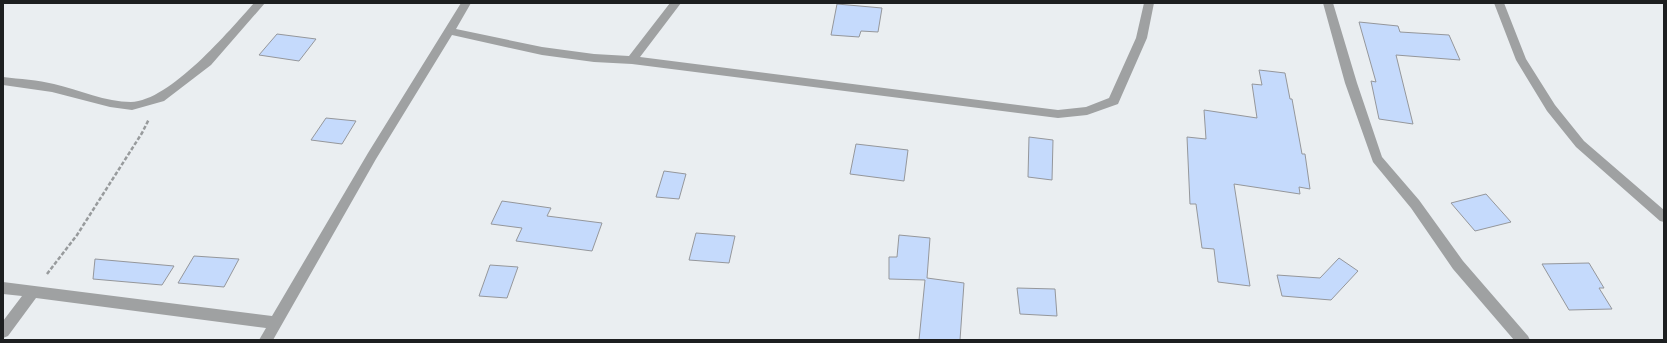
<svg xmlns="http://www.w3.org/2000/svg" width="1667" height="343" font-family="'Titillium Web',sans-serif">
	<rect width="100%" height="100%" fill="#eaeef1"/>
	<path fill="#c5dafc" stroke="#95979b" d="M837 4 882 8 878 32 861 31 859 37 831 35Z
		M1359 22 1398 26 1400 32 1449 35 1460 60 1396 55 1413 124 1379 119 1371 81 1376 82Z
		M277 34 316 39 299 61 259 55Z
		M1259 70 1285 73 1290 99H1292L1302 154H1305L1310 189 1299 187 1300 194 1234 184 1250 286 1218 282 1214 249 1202 248 1196 204H1190L1187 137 1206 139 1204 110 1257 118 1252 84 1262 85Z
		M326 118 356 121 342 144 311 140Z
		M1029 137 1053 140 1052 180 1028 177Z
		M856 144 908 150 904 181 850 174Z
		M664 171 686 174 679 199 656 197Z
		M1486 194 1511 222 1475 231 1451 203Z
		M502 201 551 208 547 216 602 223 592 251 516 241 522 228 491 224Z
		M696 233 735 236 729 263 689 260Z
		M899 235 930 238 927 278 964 283 960 340H919L925 280 889 279V257H897Z
		M194 256 239 259 224 287 178 283Z
		M1339 258 1358 271 1331 300 1282 296 1277 275 1320 278Z
		M95 259 174 266 162 285 93 279Z
		M1589 263 1604 288H1599L1612 309 1569 310 1542 264Z
		M490 265 518 267 507 298 479 296Z
		M1017 288 1055 289 1057 316 1020 314Z"/>
	<g fill="none" stroke-linecap="round" stroke-linejoin="round">
		<path stroke="#989b9d" stroke-width="2.5" stroke-dasharray="4 2" stroke-linecap="butt" d="M47 274 77 235 142 133 149 119"/>
		<path fill="#9fa1a2" fill-rule="evenodd" d="M254 3H265L211 65 164 101 132 110 110 107 52 92 3 85V77C20 79 38 80 54 84 79 90 106 102 131 102 170 101 229 31 254 3Z
			M461 3H471L456 29 542 47 594 54 629 56 670 3H681L640 57 1058 110 1086 107 1109 98 1136 38 1144 3H1154L1147 38 1118 104 1087 115 1058 118 632 64 594 62 542 55 452 35 376 159 273 340H259L266 328 36 298 8 336 3 338V321L22 296 3 294V282L272 316 368 153Z
			M1323 3H1333L1357 83 1382 157 1419 200 1463 261 1528 336 1530 340H1514L1453 269 1411 208 1373 162 1345 83Z
			M1494 3H1504L1526 59 1555 105 1584 141 1664 210V222L1660 221 1576 147 1547 111 1516 60Z"/>
	</g>
	<rect width="1667" height="343" fill="none" stroke="#1d1f20" stroke-width="8"/>
</svg>
